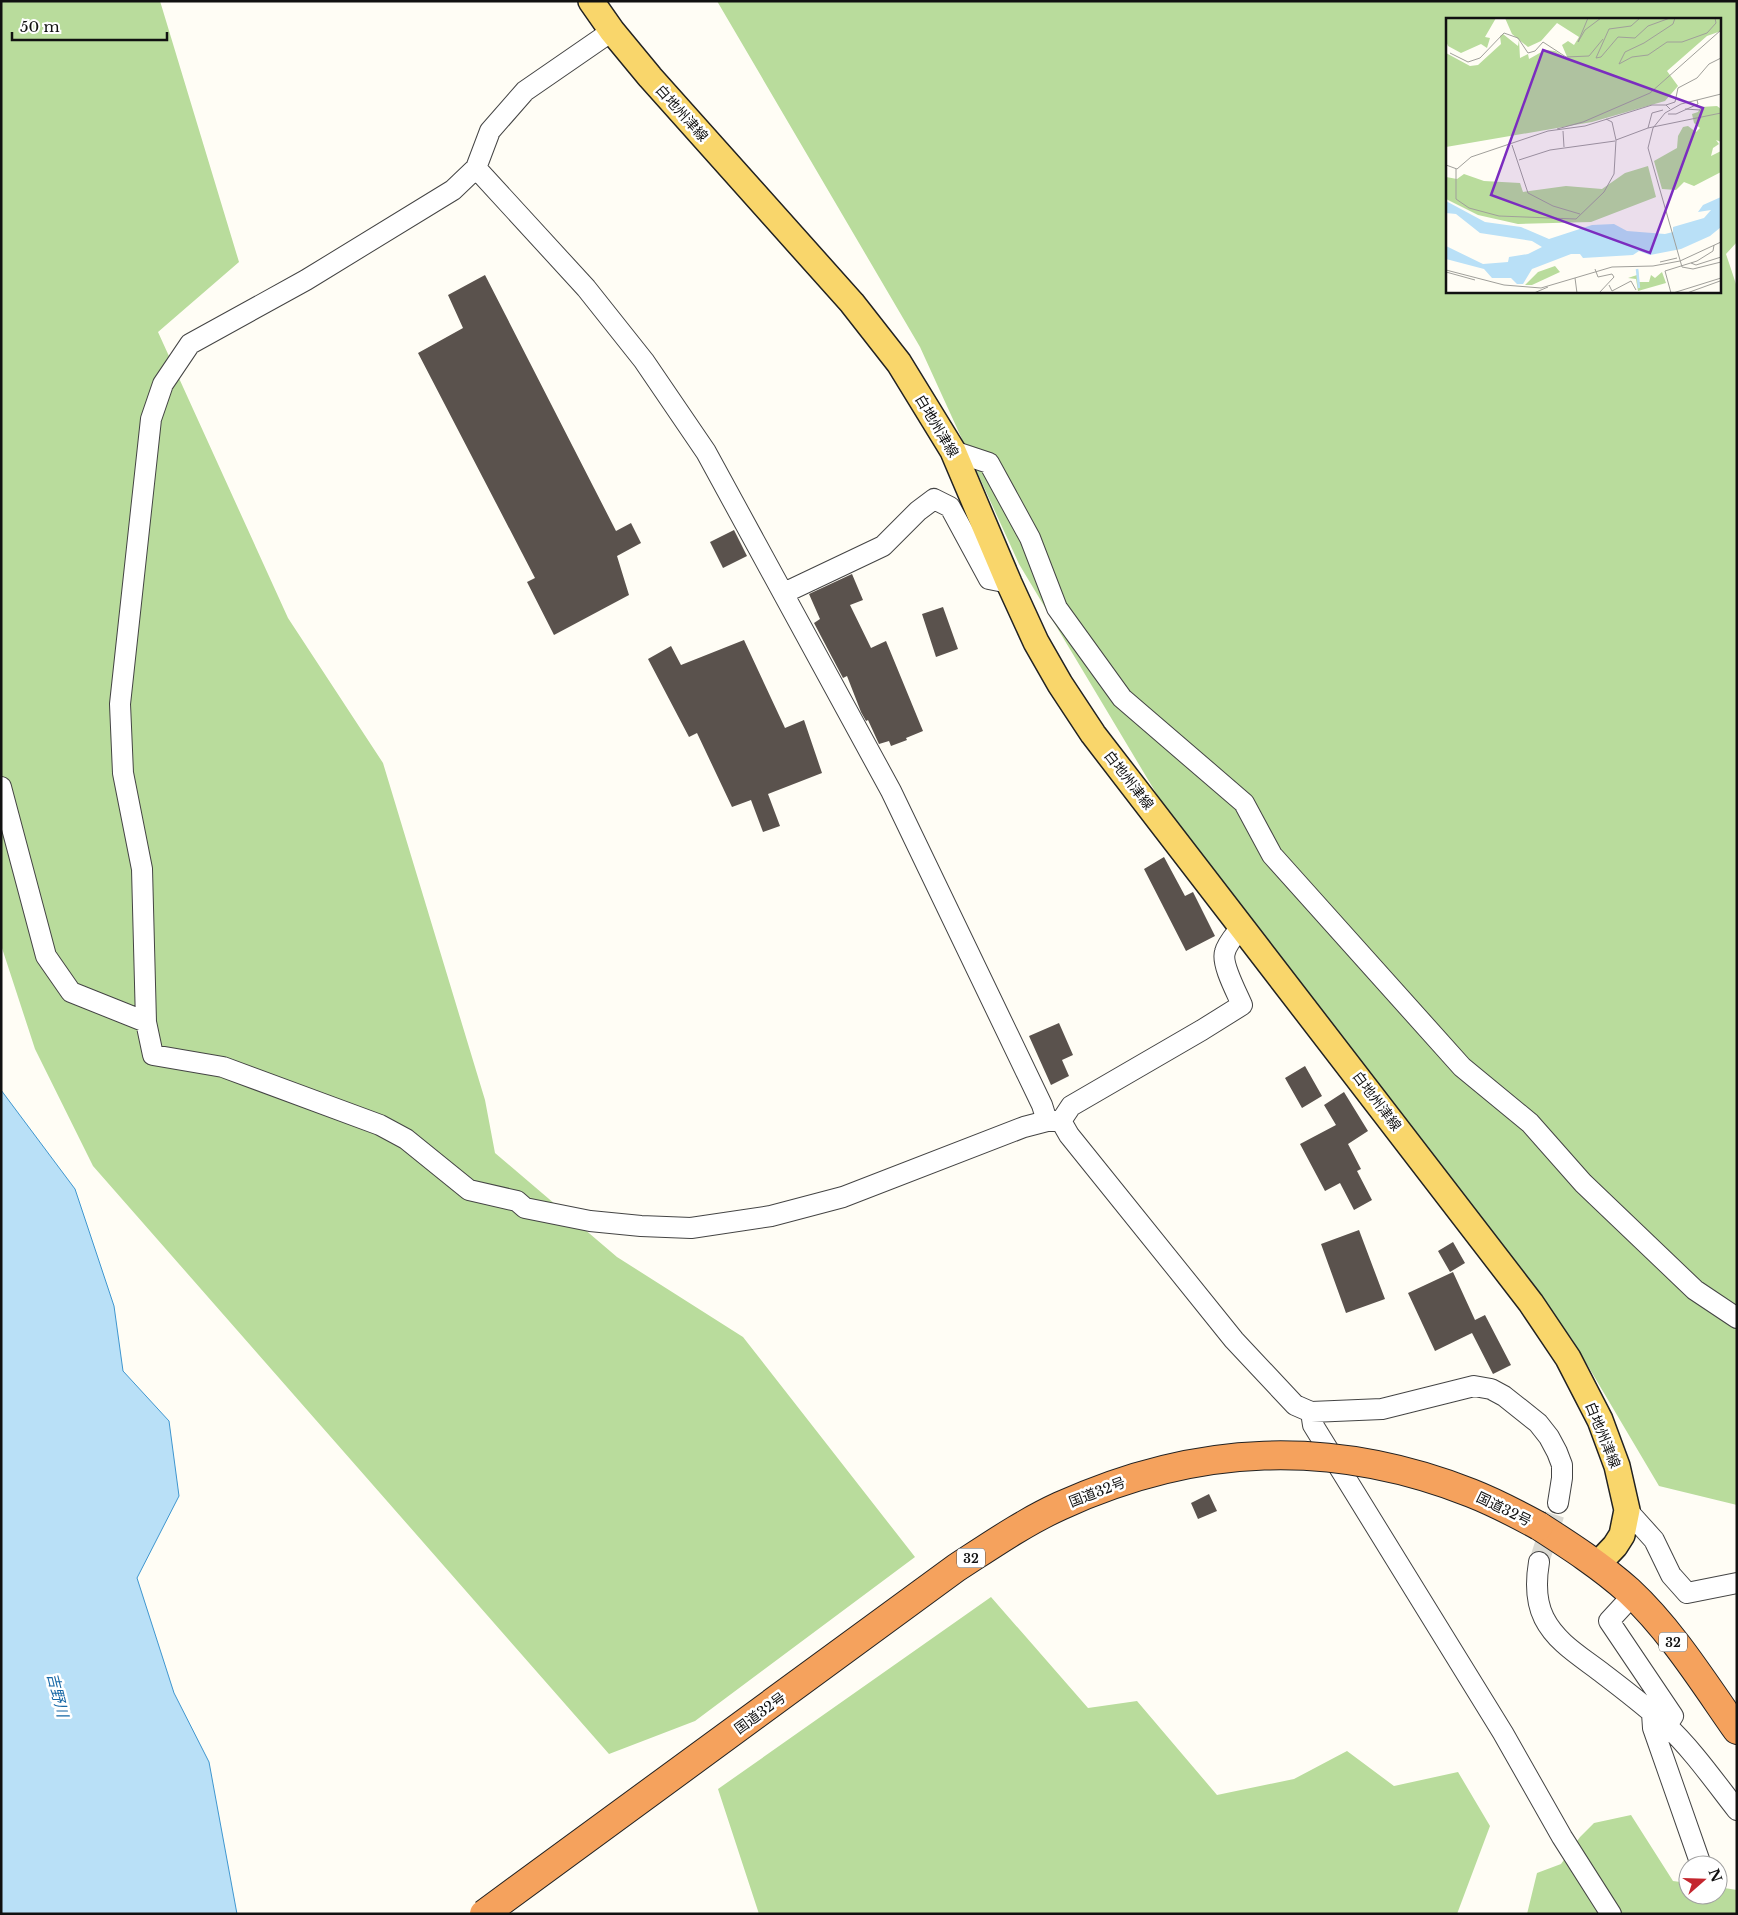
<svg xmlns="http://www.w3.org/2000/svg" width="1738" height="1915" font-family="'Libre Baskerville','Noto Sans JP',serif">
	<rect width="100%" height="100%" fill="#fffdf5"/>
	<path fill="#b9dc9c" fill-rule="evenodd" d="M1 1H160L239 262 158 332 288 618 383 763 485 1100 495 1153 617 1257 743 1337 915 1557 695 1721 609 1754 93 1166 35 1049 1 945Z
		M717 1H1737V242L1726 254 1737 287V1505L1659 1486 1572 1339 1159 798 1019 564 920 347ZM1447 19H1719V291H1447Z
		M991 1597 1088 1708 1137 1701 1217 1795 1294 1779 1347 1751 1394 1786 1458 1772 1490 1826 1457 1914H759L718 1789Z
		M1631 1815 1673 1881 1688 1883V1895H1718V1887L1737 1890V1914H1527L1537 1873 1561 1864 1580 1837 1594 1823Z"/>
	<path fill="#b9e0f7" stroke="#3f96cf" d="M1 1090 75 1189 114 1306 123 1371 169 1421 179 1496 137 1578 174 1693 209 1762 237 1914H1Z"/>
	<path fill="#5a524d" d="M485 275 616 531 631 523 641 543 617 556 629 595 554 635 527 582 535 578 418 353 463 328 448 295Z
		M734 530 747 556 723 568 710 542Z
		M852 574 863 600 850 605 871 648 886 641 923 731 906 738 907 740 891 746 889 741 879 744 868 720 866 721 861 712 847 676 843 678 814 623 820 619 809 594Z
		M943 607 958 649 936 657 922 614Z
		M744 640 785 728 804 720 822 773 768 794 780 826 763 832 751 800 732 807 697 733 689 737 648 659 671 646 681 665Z
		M1164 857 1185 896 1193 892 1215 936 1186 951 1144 869Z
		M1059 1023 1073 1055 1062 1060 1069 1076 1051 1085 1029 1036Z
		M1305 1066 1322 1096 1302 1108 1285 1078Z
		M1344 1092 1368 1131 1348 1144 1361 1169 1357 1171 1372 1200 1354 1210 1340 1183 1325 1191 1300 1144 1336 1125 1324 1105Z
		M1359 1230 1385 1299 1346 1313 1321 1244Z
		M1453 1242 1465 1263 1450 1272 1438 1251Z
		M1453 1272 1475 1320 1485 1315 1511 1365 1493 1374 1472 1333 1435 1351 1408 1293Z
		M1209 1494 1217 1511 1198 1519 1191 1503Z"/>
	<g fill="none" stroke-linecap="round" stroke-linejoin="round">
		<path stroke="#dbdad3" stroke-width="20" stroke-dasharray="20 10" stroke-linecap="butt" d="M1539 1562 1558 1503"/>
		<g stroke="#444" stroke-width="22">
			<path id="minor" d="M612 31 525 91 490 131 476 168 453 190 306 280 190 344 163 384 151 419 120 704 123 773 142 869 146 1022 153 1055 223 1067 380 1125 406 1139 469 1190 517 1201 525 1208 590 1221 641 1226 691 1228 771 1216 843 1197 1024 1127 1047 1121H1061
				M476 168 586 288 644 361 706 452 891 791 1042 1105 1047 1121
				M953 451 989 463 1030 538 1057 608 1122 698 1244 803 1272 855 1462 1067 1530 1123 1583 1183 1695 1290 1737 1318
				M784 593 883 546 918 511 934 499 950 507 989 579 1009 583
				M1 787 46 956 71 992 146 1022
				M1061 1121 1069 1135 1234 1340 1295 1405 1311 1412 1382 1409 1474 1386 1491 1389 1504 1396 1538 1423 1549 1437 1557 1452 1562 1465V1478L1558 1503
				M1061 1121 1071 1106 1202 1030 1242 1005C1237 993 1221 964 1225 952 1227 943 1236 934 1242 926
				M1311 1412 1313 1425 1503 1733 1562 1837 1611 1914
				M1627 1510 1654 1540 1671 1575 1687 1593 1737 1583
				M1539 1562C1536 1580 1535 1600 1544 1618 1556 1642 1580 1656 1601 1672 1623 1689 1646 1706 1666 1725 1692 1749 1715 1782 1737 1810
				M1633 1595 1609 1621 1673 1716 1667 1725
				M1652 1713 1653 1728 1701 1865"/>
		</g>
		<g stroke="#222" stroke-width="28">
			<path id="major" d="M591 1 612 31 650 77 852 303 899 363 953 451 1009 583 1036 642 1060 684 1093 734 1531 1303 1568 1358 1600 1420 1617 1466 1627 1510 1622 1535 1615 1546 1597 1565"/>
		</g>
		<g stroke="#222" stroke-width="30">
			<path id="highway" d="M1539 1526C1570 1546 1601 1566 1629 1591 1671 1630 1704 1683 1737 1730"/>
		</g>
		<use href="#minor" stroke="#fff" stroke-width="20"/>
		<use href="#major" stroke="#f9d66b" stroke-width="25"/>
		<use href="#highway" stroke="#f5a25d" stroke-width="28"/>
		<g stroke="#222" stroke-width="30" stroke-linecap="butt">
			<path id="highway-bridge" d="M484 1914 956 1568C990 1546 1023 1523 1060 1506 1196 1444 1331 1438 1471 1493 1494 1502 1517 1514 1539 1526"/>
		</g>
		<use href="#highway-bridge" stroke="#f5a25d" stroke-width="28"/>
	</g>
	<g text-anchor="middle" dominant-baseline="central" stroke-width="5" stroke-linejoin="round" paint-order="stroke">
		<g fill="#fff" stroke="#585858" stroke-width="1">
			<rect x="957" y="1548.5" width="28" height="19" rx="4"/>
			<rect x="1659" y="1632.5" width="28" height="19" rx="4"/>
		</g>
		<g font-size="12" font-weight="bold" fill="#111">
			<text x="971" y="1558">32</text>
			<text x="1673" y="1642">32</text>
		</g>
		<g font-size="14" fill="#111" stroke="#fff">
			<text transform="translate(682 113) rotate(48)">白地州津線</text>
			<text transform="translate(937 426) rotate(59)">白地州津線</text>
			<text transform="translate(1129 780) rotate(52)">白地州津線</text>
			<text transform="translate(1377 1101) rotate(53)">白地州津線</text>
			<text transform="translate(1603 1435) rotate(68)">白地州津線</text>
			<text transform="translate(1097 1492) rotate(-21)">国道32号</text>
			<text transform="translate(1504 1509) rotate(26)">国道32号</text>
			<text transform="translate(760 1713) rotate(-36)">国道32号</text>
		</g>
		<g font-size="15" font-style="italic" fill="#1768a6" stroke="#fff">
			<text transform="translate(58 1695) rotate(76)">吉野川</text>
		</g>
	</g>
	<g transform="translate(1446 18)">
		<rect width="275" height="275" fill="#fffdf5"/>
		<path d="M0 0H50L39 19 44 20 41 30 35 26 15 35 2 28 0 23ZM59 0H275V13L261 18 221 53 232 68 219 83 146 104 0 129V35L24 48 32 47 55 26 54 18 57 16 72 28 73 22 74 40 82 36 83 41 99 32 109 33 122 41 116 27 122 23 128 27 133 19 111 5 95 23 82 29 66 16ZM271 88 275 91V124L270 122 273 126 267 130 265 138 275 133V154L248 168 238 164 230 172 216 171 208 143 231 130 232 118 237 109 242 108 250 114 254 110 248 105 246 96 252 94 255 89ZM202 148 210 179 145 204 72 206 32 197 0 181V159L11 161 18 156 38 163 74 165 77 174 120 168 156 171 179 155ZM109 248 114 254 86 267H79L92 254ZM192 251 193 264H203L205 257 209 260 216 254 220 265 192 273 190 261 182 260 191 257Z" fill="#b9dc9c"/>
		<path d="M275 179V209L264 218 235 231 204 237 193 233 187 237 137 240 134 236H125L86 251 77 266H71L65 260H46L38 251 0 241V228L37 246 62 244 63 239 82 236 96 229 86 223 34 215 10 196 0 195V183L39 204 75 209 103 221 146 207 168 206 181 213 219 216 227 214V209L258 200 265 192 252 194 257 187Z" fill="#b9e0f7"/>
		<path fill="none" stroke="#b9e0f7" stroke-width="2.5" d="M191 251 193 270"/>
		<path fill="none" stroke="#a09f9a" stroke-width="1" d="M142 0 132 24 139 12 155 0M194 0 185 8 163 11 150 40 155 39 172 19 189 20 202 8 224 0M229 0 227 6 198 25 179 34 173 46 186 39 202 37 221 24H236L261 15 270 5 269 0M4 35 22 44 34 40 58 15 72 20 82 35 89 33 97 24 120 39 143 38 157 21M275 76 235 86 219 95 207 110 202 130 236 249 247 251 275 244M220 87 229 84 232 70 251 60 263 46 275 40M239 91 254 92M222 96H230L252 86 251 82M202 110 206 95 217 92M111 111 137 104 204 75 275 12M117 113 118 129M170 122 202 110 275 95M66 127 82 175 107 188 134 196M73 142 104 132 169 123M0 147 11 151 25 139 102 113 139 108 206 87H220L224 91M10 151V181L23 190 53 198 130 201 158 174 168 156 170 122 166 104 160 101M214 244 231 240M245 245 250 247 275 239M149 251 152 259 166 256 168 259 153 275M0 252 58 267 95 270 166 249 207 248 234 243 275 224M0 254 29 262M129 260 131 275M163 267 166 273 185 263 190 272M88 275 102 269M225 275 219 253 251 243 267 233 268 227M227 275 275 260M241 275 274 263"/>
		<path fill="#7b2cbf" fill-opacity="0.15" stroke="#7b2cbf" stroke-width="2.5" d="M97 32 257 90 204 235 45 177Z"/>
		<rect width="275" height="275" fill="none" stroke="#111" stroke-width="2.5"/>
	</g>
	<rect width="1738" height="1915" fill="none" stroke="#111111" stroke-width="5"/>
	<g transform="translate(1703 1880) rotate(70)"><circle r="24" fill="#ffffff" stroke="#a0a0a0"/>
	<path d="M0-4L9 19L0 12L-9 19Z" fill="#c4262e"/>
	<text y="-8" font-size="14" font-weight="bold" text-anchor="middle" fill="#111111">N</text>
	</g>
	<path d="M12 32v8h155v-8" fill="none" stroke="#111111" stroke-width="2.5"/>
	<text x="20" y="32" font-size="15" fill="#111111" stroke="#ffffff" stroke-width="4" paint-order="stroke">50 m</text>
</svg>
